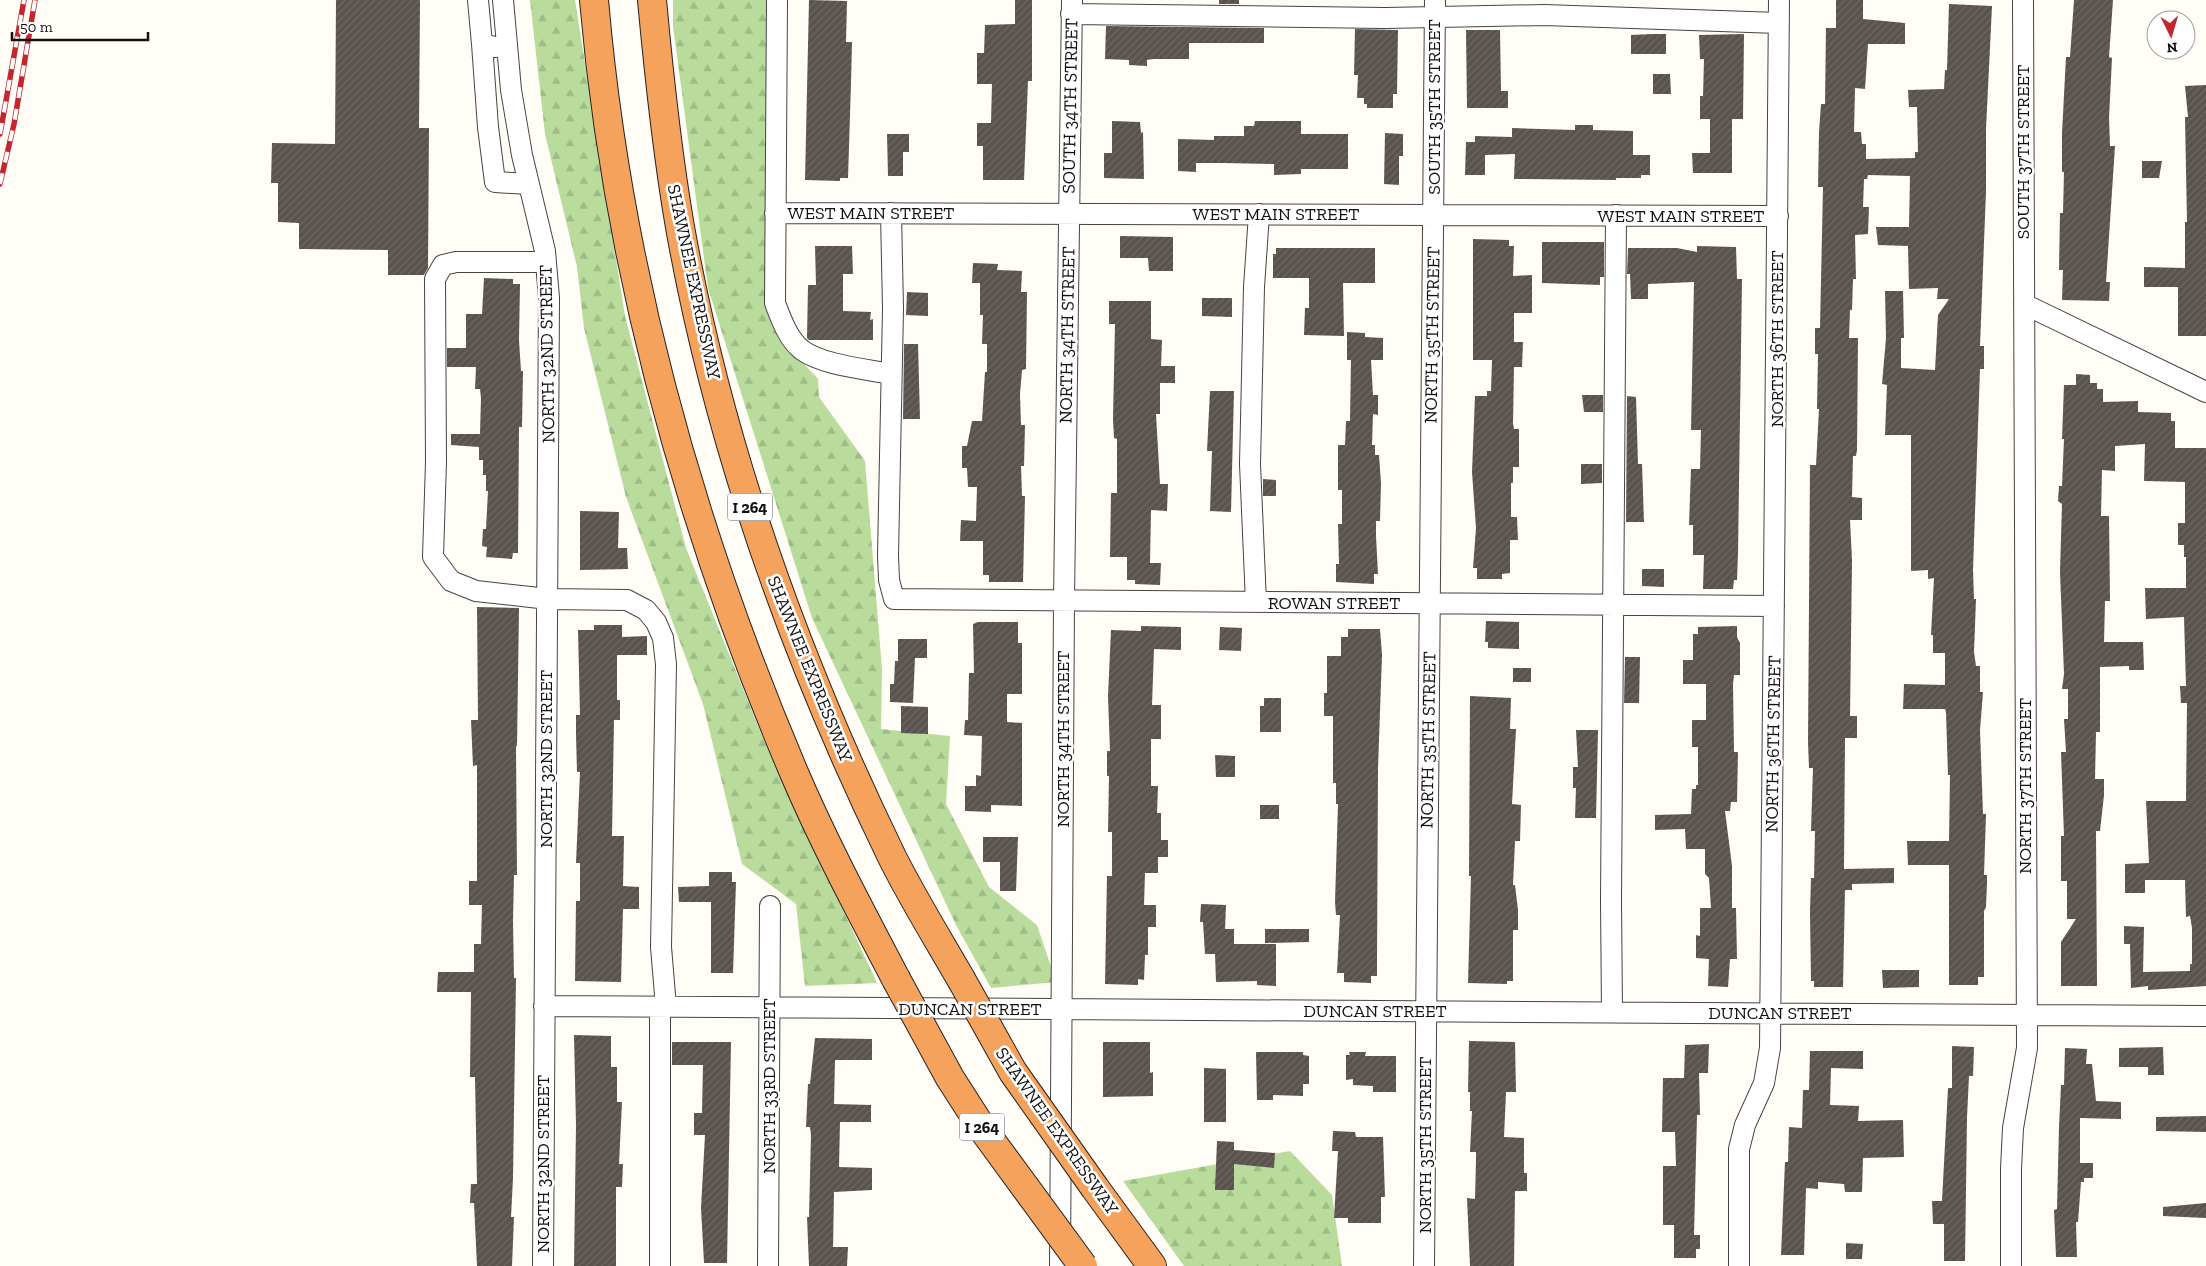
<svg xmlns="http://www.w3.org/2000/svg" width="2206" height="1266" font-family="'Zilla Slab',serif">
	<defs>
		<pattern id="forest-firs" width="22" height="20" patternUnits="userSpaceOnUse" patternTransform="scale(1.25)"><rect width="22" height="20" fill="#b9dc9c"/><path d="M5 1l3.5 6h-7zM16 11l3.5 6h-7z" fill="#9ebc85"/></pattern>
		<pattern id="building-hatch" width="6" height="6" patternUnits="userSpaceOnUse" patternTransform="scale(1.25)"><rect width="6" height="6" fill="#5a524d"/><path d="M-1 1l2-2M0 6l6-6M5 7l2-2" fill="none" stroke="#6d6662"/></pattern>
	</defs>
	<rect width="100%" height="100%" fill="#fffdf5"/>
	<path fill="url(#forest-firs)" d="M530 0H575L625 316 686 548 761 733 877 983 805 986 796 904 742 864 703 704 626 497 584 328 577 267 545 134Z
		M673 0H766L770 315 793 352 818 379 819 397 865 461 882 669 881 729 950 736 946 804 989 887 1037 925 1056 982 991 988 956 925 812 618 708 288 673 26Z
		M1290 1151 1332 1195 1342 1266H1184L1123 1181Z"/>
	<path fill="url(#building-hatch)" d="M336 0H420L419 128H429L428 268 424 275H388V250L299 249V223L278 222V183H271L272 143 335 144Z
		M809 0 847 1 846 42H852L851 83 848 178H840V181L805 180Z
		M1015 0H1032V81H1028L1024 180H983V146H977V123H991L992 84H977V53H984L985 25 1015 24Z
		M1219 0H1239V4H1219Z
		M1836 0H1863V19L1905 23V44H1868L1865 89 1855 88 1854 132H1861L1862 144H1866V159L1915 158V152H1918L1917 107H1909L1908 90 1944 89 1945 70H1947L1949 4 1992 6 1986 129V191L1980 346H1984V369H1980L1973 570 1974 599H1976L1974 652 1976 666H1980V692H1983L1980 730 1983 814H1986L1984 875H1987V883L1986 907 1984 911V977H1978V985H1949V865H1908L1907 841H1949L1950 775H1948L1946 712 1945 709H1903L1904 684 1945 685V653H1933V635H1931L1934 578 1928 579V570L1911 571V435H1885L1887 385 1882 384 1886 338 1885 291H1903L1904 338H1901V368L1935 370 1938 315 1949 299H1937L1938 288 1909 289 1908 246 1878 245 1876 227H1909L1910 176 1868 175 1867 179H1864L1863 207H1869L1868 234 1855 235 1856 279H1853L1852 310H1850L1849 338H1858L1857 450 1856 456H1853L1852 497 1862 498V520H1850L1852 560 1850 716H1857V738H1845L1844 869 1894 868V883L1852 884V890H1845L1843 987H1814V981H1811L1810 912 1811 878H1814L1815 831H1811L1813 768H1809L1808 742 1810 465H1816L1819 409H1817L1818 354H1815V328H1820L1823 187H1818L1819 132 1821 104H1825L1826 28H1836Z
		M2074 0H2113L2109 57 2112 58 2109 118 2110 146H2115L2106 282H2110L2109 301 2062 300 2063 270H2059L2060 213H2063L2064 172H2062V133L2066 57H2070Z
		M1106 26 1264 28V43H1189V59H1153L1147 60V66L1129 65V60L1105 59Z
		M1355 29 1398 30 1397 94H1393V108H1367V104H1364V98H1357L1358 75H1354Z
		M1466 30H1500L1501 91H1508V108H1467Z
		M1653 34H1666V54H1631V35Z
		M1744 34 1743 119H1732V173H1693L1692 153H1710V119H1700V96H1703L1704 59H1700L1699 35Z
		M1653 74H1670L1671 94H1653Z
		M2206 85V336H2178V287H2144V267L2185 268V222H2187L2185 117H2188L2185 86Z
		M1112 121 1140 122 1141 133 1143 132 1144 179 1104 178V153H1112Z
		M1255 121H1301V134H1348V169H1301V174L1274 175V164L1223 163H1196V172L1178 171V139L1214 140V136H1244V126H1254Z
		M1575 125H1593V130L1633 131V155H1650V175H1641V178H1616V180L1514 179 1515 154 1485 155V175H1465L1466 142H1475V136L1512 137V128L1575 130Z
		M1385 133 1403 134V156H1399V185L1384 184Z
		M887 134H909V152H903V176H888Z
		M2142 161H2162L2159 178H2142Z
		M1120 236 1173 237V271H1149L1148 258H1120Z
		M1473 239 1509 240V246H1514L1513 276 1532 275V313H1514V342H1523L1522 367H1514L1513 423 1514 429H1519V467H1513V483H1511V517H1517L1518 540H1510V573L1502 574V579H1477V568H1473L1476 528 1472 472 1475 396H1487V391H1491L1492 360H1473Z
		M1542 242H1604V277H1600V285L1542 283Z
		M815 246H852L853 274H843V311L871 312 870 320 873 319V340H809L807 338 808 285H816Z
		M1697 246 1736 247 1737 279H1742L1738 553 1737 580H1734L1733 589H1703L1704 555H1693V525H1689L1691 469H1700L1701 430H1691L1694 282 1648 284V299H1631L1630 274H1627L1628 248H1677L1697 252Z
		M1276 248H1375V283H1343L1344 336 1304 335 1305 308H1309V278H1273V254H1276Z
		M973 263 998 264 997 270 1022 271 1021 292H1027L1026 369 1022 370 1020 394 1021 425H1025L1024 466H1021L1022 496H1025L1023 582H989V575H983V541H960L961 520 976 521 977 487H968L967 468H962V446H967L972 421H982L985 372H987V344H982L983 315H980V283H972Z
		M484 278 513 279V284H520L519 340 521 371H523L522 427H519L518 553H513L512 559 486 557 487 547 482 546 483 529H486L488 491H486V475H483V460H479V447L451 445V434H480L481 398 480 389H475L476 367H447V348H466V314H482Z
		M907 292 928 293V316L906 315Z
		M1202 298H1232V317L1202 316Z
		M1109 301H1151V339L1162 340 1161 366H1175V383H1160V414H1156L1160 484H1168L1167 511 1151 510 1150 563H1161L1160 585 1135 584V580H1127V557H1110L1111 493H1117V439L1114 438 1113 419 1115 324H1109Z
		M1347 332 1365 333V337L1383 338V360H1371L1373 395H1378V415L1373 414 1372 445H1375V455H1379L1381 483 1380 521H1376V536L1378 574H1374V584L1336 582V564H1339L1338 524H1342V490H1338V445H1345L1346 421H1350L1351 360H1347Z
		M904 344H918L920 419H903Z
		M2076 374 2090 375V383H2097V389H2103V402L2138 401V412L2171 413V421H2175V448H2206V986L2148 990V986L2131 988 2130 944H2124V926L2144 927 2143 972 2190 971V964H2192V928L2190 916 2186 917 2185 880H2145V893H2125V864L2149 863 2146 801H2186L2187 703H2181L2180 686H2186L2184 617 2146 619 2145 588H2186V557H2184V545H2178V523H2185V482L2144 481 2145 444 2115 446V471L2102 470 2101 516H2109L2110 601H2105L2104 642H2143L2144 670H2129V666L2100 667V732H2096L2095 779H2104V795L2100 831H2096L2097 986H2061V942L2076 919H2067V881H2061V836H2064L2061 752H2066L2064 719H2068V689H2062L2064 674 2060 572 2062 504 2058 501 2059 486H2062L2064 439H2062L2064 385H2076Z
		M1210 391H1234L1231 512 1210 511 1212 451H1207Z
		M1582 395H1603V412H1584Z
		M1627 396 1636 397 1638 464H1642L1644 522H1626Z
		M1581 464H1602V483L1581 484Z
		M1263 479 1276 480V496H1263Z
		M580 511 619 512 618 548H627L628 569 580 570Z
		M1642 569H1664V587L1642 586Z
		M477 607 519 608 517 746H516L517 875H514L513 921 514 978H516L513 1178 511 1217H514L512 1266H477L474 1203H470L471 1184H477L475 1077H470L471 992H437L438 972H474V944H481L482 905H469V881H477V765L473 766 471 720H478Z
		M1486 621 1519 622V649L1488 648V642H1485Z
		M978 622H1018V643H1022V694H1007V722L1022 723V806L991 805V812L965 811V786H976V775L981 776 982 736 964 735 965 720H968L969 673H974L973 624Z
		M594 625H622V637L647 636V655H617V700H620V720H614L612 836H624L623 886 639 887V909H623L621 982 575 981 576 901H580V863H576L580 772H577L576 734V715H580L578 630H594Z
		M1141 626 1181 627V650L1154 649 1152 705H1161V739H1151V786H1158L1157 813H1161V840H1168V857H1158V873H1145L1144 905H1156V927H1148V955H1145L1144 980 1138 979V985L1105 984 1107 876H1112V832H1108L1109 776H1107V751H1110L1108 696 1111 630 1141 631Z
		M1737 626V637L1740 643V675H1734L1733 684 1734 752H1738L1737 802H1731L1730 811H1725L1732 866V908H1736L1737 959H1730L1728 987 1708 986 1709 959 1696 958V935L1700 936V908H1711L1709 878 1705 874V849H1686L1685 829 1655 830V815L1691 814 1692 789H1696V785H1698V747H1692V720H1706V684H1683V660H1693V634H1698V627Z
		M1220 627 1242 628 1241 651 1219 650Z
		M1348 629H1380L1382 655 1378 768 1377 962V976H1371V983L1344 982V973H1337L1340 915H1336L1335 902 1338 804H1336V783H1333V716H1324V693H1327V656H1341V637H1348Z
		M898 639H927V658H915L913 703 890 702V684H894L895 661H898Z
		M1625 657H1640L1639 703H1624Z
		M1513 668H1531V682H1513Z
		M1470 696 1511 698 1510 729H1516L1512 804 1521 805 1520 841H1515L1513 885H1515L1518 910V930H1513V981H1507V984L1468 983 1471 876H1469Z
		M1264 698H1281V732H1260V706H1264Z
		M901 706 928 707V734L901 733Z
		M1576 730H1598L1596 818H1575L1576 788H1573V767H1578Z
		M1215 755 1235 756V777H1216Z
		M1260 805H1279V819H1260Z
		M983 837H1018L1016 891H1000V862H983Z
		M709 872H732V882H736L733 973H711V902H679L678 887 709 886Z
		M1201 904 1226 905 1225 929H1234V944H1276V986L1257 985V981L1216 982 1215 954H1205L1203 922H1200Z
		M1265 929H1309V942L1265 943Z
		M1882 970H1919V987L1883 988Z
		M574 1035 611 1036V1067H617V1102H622L619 1164H623L622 1187H616V1266H574L576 1125Z
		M815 1038 872 1039V1060H835L834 1104 871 1105V1122H840L839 1167 872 1168V1190L834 1192 833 1247H848L847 1266H809L807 1217H809L811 1135 810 1127H806L808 1084H810Z
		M1469 1041 1515 1042 1516 1092H1506L1504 1137 1524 1138V1173H1527V1191H1515L1514 1266H1470L1467 1198 1475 1199 1476 1160V1152H1470L1472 1111H1470V1092H1468Z
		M672 1042H731L727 1263H704L701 1208 705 1135H694V1113H702L703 1065H672Z
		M1103 1042H1150V1073L1153 1072V1096L1103 1097Z
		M1709 1044 1708 1073H1699L1700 1115H1697L1694 1235H1700V1249H1696V1258H1674V1225H1663V1166H1676L1675 1132H1662L1663 1078H1684L1685 1045Z
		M1952 1046 1974 1047 1973 1076H1969L1967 1117 1965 1261H1944V1224H1933L1932 1201H1942L1948 1088H1952Z
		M2163 1047 2164 1075H2148V1067H2119V1048Z
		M2065 1048 2087 1049 2086 1064H2092L2096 1101 2121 1102V1119L2080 1118V1163H2093V1178H2084V1182H2081L2078 1222H2076L2077 1257H2056L2054 1210 2057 1209 2059 1127 2061 1085H2064Z
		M1810 1051H1863V1069L1831 1068 1830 1105 1859 1106 1858 1121 1903 1120 1904 1157 1863 1158 1862 1192H1845L1844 1184 1818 1182V1189L1806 1188 1804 1255H1781L1785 1162H1788L1789 1127 1802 1128 1803 1090H1809Z
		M1256 1052H1303V1055L1309 1056V1084H1303V1096L1273 1095V1100H1257Z
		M1349 1052H1366L1365 1056H1396V1092H1373V1086L1353 1085V1079L1346 1080V1055H1350Z
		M1204 1068 1226 1069V1122H1204Z
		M2206 1116V1132L2156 1131V1117Z
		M1333 1131 1355 1132 1356 1137H1383L1385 1197H1381V1223H1348V1218H1334L1338 1151H1332Z
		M1217 1141 1234 1142V1150L1275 1153 1274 1168 1234 1164V1190H1215Z
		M2206 1203V1218L2163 1216V1207Z
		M1846 1243 1863 1244 1862 1259H1846Z"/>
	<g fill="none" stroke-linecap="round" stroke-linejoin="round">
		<g stroke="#444" stroke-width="22">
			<path id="minor" d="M478 0 482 44 495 47
				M503 0 511 90 522 155 545 251 549 298 543 1266
				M777 0 775 303C781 319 788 339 802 350 822 365 866 369 891 374
				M1071 14 1385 18 1544 15 1779 23
				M482 44 488 127 495 182 529 184
				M775 213 1778 216
				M891 213 893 309 888 555 889 580 894 599 1774 606
				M546 262H456L443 265 435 279 436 462 433 557 451 581 476 591 548 599 627 600 646 610 656 622 663 638 666 664 661 947 666 1007
				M2024 304 2206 392
				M1256 602 1250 464 1254 287 1259 214
				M544 1006 2206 1016
				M660 1007V1266
				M1612 1012 1611 901 1616 215
				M768 1266 770 906
				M1060 1266 1064 601 1072 0
				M1424 1266 1435 0
				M1739 1266V1149L1745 1125 1764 1083 1770 1048 1779 0
				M2011 1266V1169L2013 1128 2027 1048 2023 0"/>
		</g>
		<g stroke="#222" stroke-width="30">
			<path id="highway" d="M594 0C617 267 690 529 795 775 825 845 861 912 896 979
				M652 0C659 76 667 152 680 227 719 446 795 658 892 857 913 899 938 939 961 979
				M1095 1188 1152 1266"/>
		</g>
		<use href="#minor" stroke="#fff" stroke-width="20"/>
		<use href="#highway" stroke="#f5a25d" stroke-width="28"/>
		<g stroke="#c4262e" stroke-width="5.5">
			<path id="rail" d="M0 134 24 0
				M0 184 14 124 35 0"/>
		</g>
		<use href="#rail" stroke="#fff" stroke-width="4" stroke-dasharray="11" stroke-linecap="butt"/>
		<g stroke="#222" stroke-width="30" stroke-linecap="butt">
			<path id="highway-bridge" d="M896 979 950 1078 984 1131 1083 1266
				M961 979 1013 1072 1095 1188"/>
		</g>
		<use href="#highway-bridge" stroke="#f5a25d" stroke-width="28"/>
	</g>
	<g text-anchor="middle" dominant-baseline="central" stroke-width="5" stroke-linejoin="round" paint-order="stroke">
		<g fill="#fff" stroke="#585858" stroke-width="1">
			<rect x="727.5" y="493.5" width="45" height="27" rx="4"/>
			<rect x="959.5" y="1113.5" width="45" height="27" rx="4"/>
		</g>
		<g font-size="16" font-weight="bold" fill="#111">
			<text x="750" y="507">I 264</text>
			<text x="982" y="1127">I 264</text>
		</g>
		<g font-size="18" fill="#111" stroke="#fff">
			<text transform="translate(1070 106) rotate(-89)">SOUTH 34TH STREET</text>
			<text transform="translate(1434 107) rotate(-90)">SOUTH 35TH STREET</text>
			<text transform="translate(2023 152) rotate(-90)">SOUTH 37TH STREET</text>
			<text x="871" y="213">WEST MAIN STREET</text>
			<text x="1276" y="214">WEST MAIN STREET</text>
			<text x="1681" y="216">WEST MAIN STREET</text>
			<text transform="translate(694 282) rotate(78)">SHAWNEE EXPRESSWAY</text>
			<text transform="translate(1067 335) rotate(-89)">NORTH 34TH STREET</text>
			<text transform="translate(1432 335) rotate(-89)">NORTH 35TH STREET</text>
			<text transform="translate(1777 339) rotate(-90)">NORTH 36TH STREET</text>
			<text transform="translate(547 354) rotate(-91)">NORTH 32ND STREET</text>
			<text x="1334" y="603">ROWAN STREET</text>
			<text transform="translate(810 669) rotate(68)">SHAWNEE EXPRESSWAY</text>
			<text transform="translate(1063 739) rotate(-90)">NORTH 34TH STREET</text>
			<text transform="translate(1428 740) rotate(-89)">NORTH 35TH STREET</text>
			<text transform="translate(1773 744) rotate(-89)">NORTH 36TH STREET</text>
			<text transform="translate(546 759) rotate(-90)">NORTH 32ND STREET</text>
			<text transform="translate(2025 786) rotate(-90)">NORTH 37TH STREET</text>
			<text x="970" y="1009">DUNCAN STREET</text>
			<text x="1375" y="1011">DUNCAN STREET</text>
			<text x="1780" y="1013">DUNCAN STREET</text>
			<text transform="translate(769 1086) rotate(-90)">NORTH 33RD STREET</text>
			<text transform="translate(1057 1131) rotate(55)">SHAWNEE EXPRESSWAY</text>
			<text transform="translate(1425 1145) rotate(-90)">NORTH 35TH STREET</text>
			<text transform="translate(543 1164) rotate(-90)">NORTH 32ND STREET</text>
		</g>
	</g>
	<g transform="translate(2171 35) rotate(175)"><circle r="24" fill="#ffffff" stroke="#a0a0a0"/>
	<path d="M0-4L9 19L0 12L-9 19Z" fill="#c4262e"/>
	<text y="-8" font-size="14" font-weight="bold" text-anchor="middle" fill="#111111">N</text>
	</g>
	<path d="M12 32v8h136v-8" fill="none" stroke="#111111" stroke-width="2.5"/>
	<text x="20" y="32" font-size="15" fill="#111111" stroke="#ffffff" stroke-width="4" paint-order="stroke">50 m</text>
</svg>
